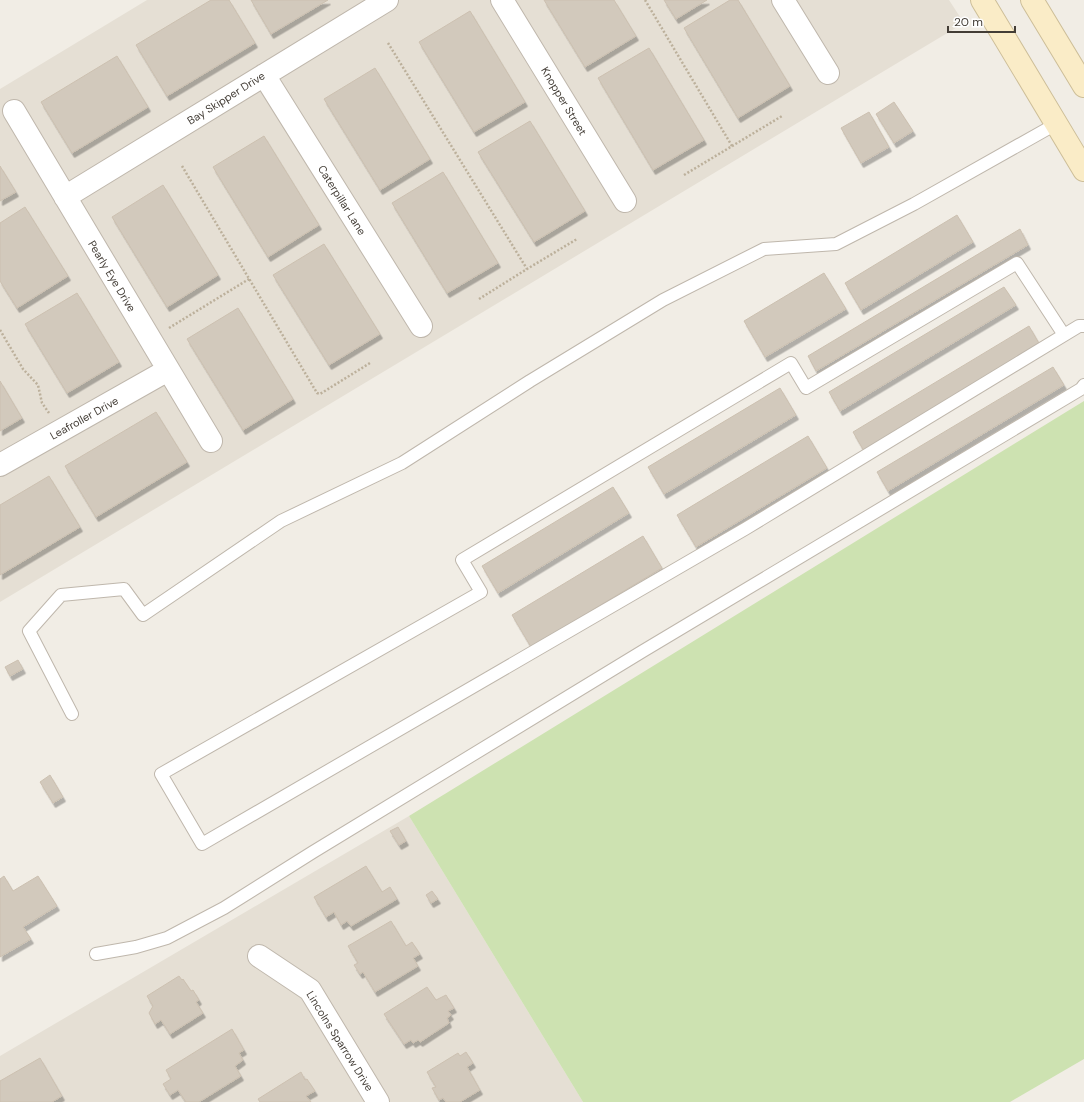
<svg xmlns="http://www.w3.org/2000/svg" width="1084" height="1102" font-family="'DM Sans',sans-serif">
	<defs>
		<filter id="shadow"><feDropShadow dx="2.5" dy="4.5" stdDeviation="0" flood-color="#0004"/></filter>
	</defs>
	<rect width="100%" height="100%" fill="#f1ede5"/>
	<path fill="#e5dfd4" d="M147 0H949L964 23 0 602V89Z
		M409 816 583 1102H0V1056Z"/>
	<path fill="#cde2b1" d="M1084 401V1059L1010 1102H583L409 816Z"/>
	<path fill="#d2c9bc" stroke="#ccc0b0" filter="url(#shadow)" d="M211 0H229L255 43 167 96 136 45Z
		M251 0H328L271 34Z
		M544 0H614L636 36 585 67Z
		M664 0H707L676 19Z
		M730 0H738L790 86 738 118 684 28Z
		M470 11 525 102 474 132 419 42Z
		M649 48 704 140 653 170 598 78Z
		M117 56 148 107 72 153 41 102Z
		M375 68 430 159 380 190 324 99Z
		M894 102 913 131 894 143 876 114Z
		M869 112 889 147 861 163 841 128Z
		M530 121 585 211 534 242 478 152Z
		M264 136 319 225 268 257 213 167Z
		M0 166 16 192 0 201Z
		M443 172 498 263 447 293 392 203Z
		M163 185 218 275 167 307 112 217Z
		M25 207 68 276 17 308 0 281V223Z
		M957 215 973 242 861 310 845 283Z
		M1020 229 1028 245 816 371 808 356Z
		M324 244 380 334 329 365 273 275Z
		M824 273 846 309 765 357 744 321Z
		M1004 287 1016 305 840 411 829 392Z
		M77 293 119 362 67 393 25 324Z
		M238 308 293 399 243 430 187 339Z
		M1029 326 1040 345 864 451 853 432Z
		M1053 367 1064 385 888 491 877 472Z
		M0 381 22 418 0 431Z
		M780 388 796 415 664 494 648 467Z
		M156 412 187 462 96 517 65 466Z
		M808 436 827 468 696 547 677 515Z
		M49 476 80 527 0 575V505Z
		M613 487 629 513 498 593 482 566Z
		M643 536 662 568 531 647 512 615Z
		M18 660 23 669 10 676 5 667Z
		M50 775 63 797 53 803 40 782Z
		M398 827 406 841 399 845 390 831Z
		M366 866 382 892 390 887 397 899 351 926 347 921 341 925 334 912 326 917 314 897Z
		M4 876 13 891 38 876 57 906 23 927 31 939 0 957V879Z
		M432 891 438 899 431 903 426 895Z
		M391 921 406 946 412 942 420 954 413 958 418 966 375 992 363 972 360 974 354 965 358 963 348 946Z
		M179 976 182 980 183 979 191 991 193 990 199 1000 196 1002 203 1013 170 1034 161 1020 155 1024 149 1013 153 1006 147 996Z
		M427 987 436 1000 446 995 454 1008 448 1011 451 1015 447 1018 449 1023 420 1042 418 1040 413 1043 411 1040 404 1044 384 1014Z
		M232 1029 244 1050 239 1053 243 1060 235 1066 241 1076 199 1102H186L178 1090 170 1095 163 1084 171 1079 166 1070Z
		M466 1052 473 1063 467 1067 480 1090 460 1102H446L443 1098 439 1100 432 1088 436 1087 427 1072 458 1053 460 1056Z
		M40 1058 62 1096 52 1102H0V1081Z
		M301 1072 305 1080 307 1079 315 1091 306 1096 308 1099H309L311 1102H260L258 1099Z"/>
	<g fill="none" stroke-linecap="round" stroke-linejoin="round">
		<g stroke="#bfb7ac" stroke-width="14">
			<path id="service" d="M1064 335 1017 263 806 388 791 363 462 560 481 592 161 774 202 844 745 529 1079 326H1084
				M72 714 29 631 61 595 124 589 143 615 281 521 402 463 530 381 663 300 764 249 836 244 914 204 1056 124
				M96 954 136 947 167 938 224 908 313 852 643 651 1081 389 1084 385"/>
		</g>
		<g stroke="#bfb7ac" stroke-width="24">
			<path id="minor" d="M502 0 625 201
				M783 0 828 73
				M264 75 421 326
				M14 111 211 441
				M65 197 387 0
				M0 465 168 370
				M259 956 310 990 378 1102"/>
		</g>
		<g stroke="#cdbe98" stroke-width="24">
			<path id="secondary" d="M982 0 1084 170
				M1032 0 1084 86"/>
		</g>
		<path stroke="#bcb09b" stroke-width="2.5" stroke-dasharray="2 2" stroke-linecap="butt" d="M645 0 732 146
			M388 43 527 269
			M182 166 317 393 320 394 370 363
			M684 175 782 116
			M479 299 527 269 577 239
			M169 328 249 279
			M0 330 23 369 38 385 42 403 49 413"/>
		<use href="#service" stroke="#fff" stroke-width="12"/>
		<use href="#minor" stroke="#fff" stroke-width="22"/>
		<use href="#secondary" stroke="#faecc7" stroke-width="22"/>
	</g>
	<g text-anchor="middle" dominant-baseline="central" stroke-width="4" stroke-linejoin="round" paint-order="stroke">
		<g font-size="11" fill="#433d36" stroke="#fff">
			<text transform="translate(226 98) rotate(-32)">Bay Skipper Drive</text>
			<text transform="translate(564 101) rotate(59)">Knopper Street</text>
			<text transform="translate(342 200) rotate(58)">Caterpillar Lane</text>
			<text transform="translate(112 276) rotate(59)">Pearly Eye Drive</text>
			<text transform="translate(84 418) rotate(-29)">Leafroller Drive</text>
			<text transform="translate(340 1041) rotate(58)">Lincolns Sparrow Drive</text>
		</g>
	</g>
	<path d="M948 26v6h67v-6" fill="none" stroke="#433d36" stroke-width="2"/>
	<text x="954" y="26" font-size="12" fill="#433d36" stroke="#ffffff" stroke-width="3" paint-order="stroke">20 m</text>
</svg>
